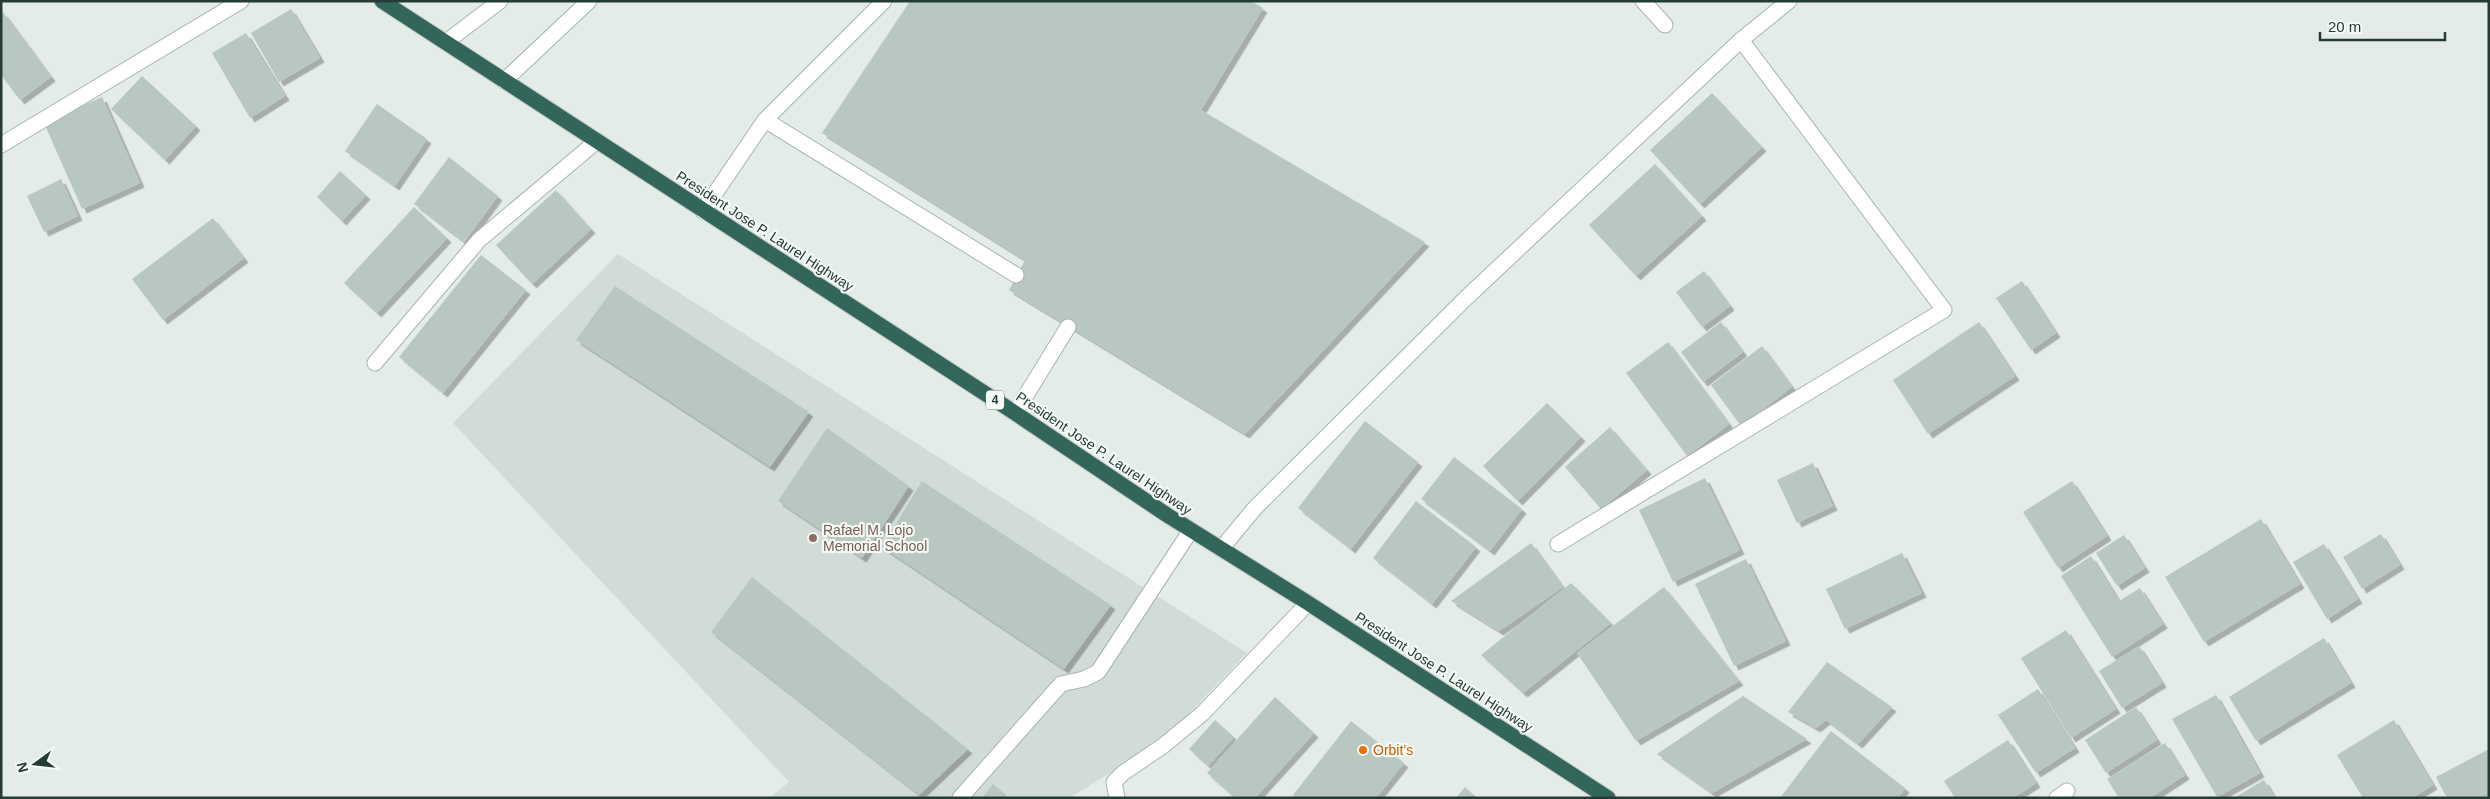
<svg xmlns="http://www.w3.org/2000/svg" width="2490" height="799" font-family="Arial,sans-serif">
	<defs>
		<filter id="shadow"><feDropShadow dx="4.5" dy="4.5" stdDeviation="0" flood-color="#0004"/></filter>
	</defs>
	<rect width="100%" height="100%" fill="#e4ece8"/>
	<path fill="#d2dcd7" d="M618 254 1247 653 1163 741 1069 798H769L789 782 453 423Z"/>
	<path fill="#b9c7c1" filter="url(#shadow)" d="M910 1H1251L1263 8 1201 110 1425 242 1245 434 1009 290 1025 260 822 133Z
		M291 9 320 58 279 82 251 33Z
		M3 12 51 77 20 100 1 75V14Z
		M246 33 285 96 250 118 212 53Z
		M142 76 196 126 165 160 111 109Z
		M1712 93 1762 147 1700 204 1650 150Z
		M102 97 140 183 82 209 44 123Z
		M377 104 427 139 395 186 345 151Z
		M449 157 498 196 464 242 414 204Z
		M1655 164 1702 216 1636 276 1589 225Z
		M340 171 366 195 342 221 317 197Z
		M61 179 78 216 44 232 27 196Z
		M556 190 591 229 532 284 496 245Z
		M414 207 447 238 377 313 344 283Z
		M213 218 244 258 163 320 132 279Z
		M481 255 526 290 443 393 399 357Z
		M1704 271 1730 306 1702 327 1676 292Z
		M2022 281 2056 333 2031 350 1996 298Z
		M615 286 809 412 770 467 576 340Z
		M1721 322 1743 352 1703 382 1681 352Z
		M1979 322 2015 376 1928 434 1893 380Z
		M1668 342 1729 424 1687 456 1626 373Z
		M1762 346 1792 387 1741 426 1711 385Z
		M1547 403 1581 437 1518 501 1483 466Z
		M1365 421 1418 462 1351 549 1298 508Z
		M1610 427 1647 470 1601 509 1565 467Z
		M827 428 909 486 862 558 778 501Z
		M1454 457 1522 509 1490 551 1421 499Z
		M1813 463 1833 506 1797 523 1777 480Z
		M1705 478 1740 550 1673 582 1639 510Z
		M922 481 1111 605 1064 669 882 547Z
		M2072 481 2107 536 2058 568 2023 512Z
		M1416 501 1476 547 1432 604 1373 558Z
		M2261 519 2300 584 2204 642 2165 577Z
		M2381 534 2400 565 2362 589 2343 557Z
		M2124 535 2145 568 2117 586 2096 553Z
		M1531 543 1563 587 1499 631 1451 601Z
		M2324 544 2358 599 2327 619 2293 562Z
		M1902 553 1922 593 1845 629 1826 589Z
		M2091 556 2119 601 2140 588 2163 624 2112 657 2061 576Z
		M1746 559 1786 641 1734 666 1695 584Z
		M752 577 968 749 919 795 711 632Z
		M1571 583 1611 623 1523 693 1481 655Z
		M1664 587 1739 681 1636 741 1577 653Z
		M2066 630 2116 709 2071 738 2021 658Z
		M2324 638 2351 683 2256 741 2229 697Z
		M2139 646 2162 683 2122 708 2099 671Z
		M1827 662 1892 707 1858 744 1826 720 1816 728 1788 712Z
		M2038 689 2075 748 2036 773 1998 715Z
		M2216 695 2260 773 2217 797 2172 719Z
		M1743 696 1807 739 1712 793 1657 754Z
		M1275 697 1314 733 1255 798H1235L1207 773Z
		M2136 707 2157 740 2106 773 2085 740Z
		M1215 720 1234 737 1208 766 1189 749Z
		M2394 720 2433 785 2412 798H2363L2337 755Z
		M1351 721 1404 763 1376 798H1296L1293 795Z
		M1831 731 1905 788 1898 798H1780Z
		M2008 740 2036 783 2013 798H1955L1944 781Z
		M2165 743 2185 775 2150 798H2119L2107 779Z
		M2489 749V798H2447L2436 777Z
		M2264 780 2275 798H2234Z
		M993 784 1009 798H982Z
		M1465 787 1477 798H1456Z"/>
	<g fill="none" stroke-linecap="round" stroke-linejoin="round">
		<g stroke="#a7b4af" stroke-width="17">
			<path id="lane" d="M765 120 1016 275
				M703 211 765 120 884 1
				M1015 413 1068 327
				M1558 544 1944 310 1741 40
				M960 798 1061 684 1084 679 1098 672 1191 530"/>
		</g>
		<g stroke="#a7b4af" stroke-width="17">
			<path id="street" d="M1643 1 1665 25
				M446 42 500 1
				M504 81 589 1
				M1 145 241 1
				M375 363 479 240 597 141
				M1221 549 1255 508 1466 298 1741 40 1789 1
				M1117 798 1114 782 1123 773 1163 746 1203 713 1308 603
				M2057 798 2067 791"/>
		</g>
		<g stroke="#c2c8c7" stroke-width="17">
			<path id="highway" d="M382 1 1015 413 1167 515 1308 603 1608 798"/>
		</g>
		<use href="#lane" stroke="#fff" stroke-width="15"/>
		<use href="#street" stroke="#fff" stroke-width="15"/>
		<use href="#highway" stroke="#33665b" stroke-width="15"/>
	</g>
	<circle fill="#8d6e63" stroke="#f4f9f6" stroke-width="2" cx="813" cy="538" r="5"/>
	<circle fill="#e8710a" stroke="#f4f9f6" stroke-width="2" cx="1363" cy="750" r="5"/>
	<g text-anchor="middle" dominant-baseline="central" stroke-width="4.5" stroke-linejoin="round" paint-order="stroke">
		<rect fill="#f4f9f6" stroke="#637570" stroke-width="1" x="986" y="390.5" width="18" height="19" rx="4"/>
		<g font-size="12" font-weight="bold" fill="#253c36">
			<text x="995" y="400">4</text>
		</g>
		<g font-size="14" fill="#253c36" stroke="#f4f9f6">
			<text transform="translate(765 231) rotate(33)">President Jose P. Laurel Highway</text>
			<text transform="translate(1104 453) rotate(34)">President Jose P. Laurel Highway</text>
			<text transform="translate(1444 672) rotate(33)">President Jose P. Laurel Highway</text>
		</g>
		<g font-size="14" fill="#785e54" stroke="#f4f9f6" text-anchor="start">
			<text x="823" y="530">Rafael M. Lojo<tspan x="823" dy="16">Memorial School</tspan></text>
		</g>
		<g font-size="14" fill="#c56008" stroke="#f4f9f6" text-anchor="start">
			<text x="1373" y="750">Orbit’s</text>
		</g>
	</g>
	<rect width="2490" height="799" fill="none" stroke="#253c36" stroke-width="5"/>
	<g transform="translate(35 764) rotate(255)" stroke="#f4f9f6" stroke-width="4" paint-order="stroke">
	<path d="M0-4L9 19L0 12L-9 19Z" fill="#253c36"/>
	<text y="-8" font-size="14" font-weight="bold" text-anchor="middle" fill="#253c36">N</text>
	</g>
	<path d="M2320 32v8h125v-8" fill="none" stroke="#253c36" stroke-width="2.5"/>
	<text x="2328" y="32" font-size="15" fill="#253c36" stroke="#f4f9f6" stroke-width="4" paint-order="stroke">20 m</text>
</svg>
